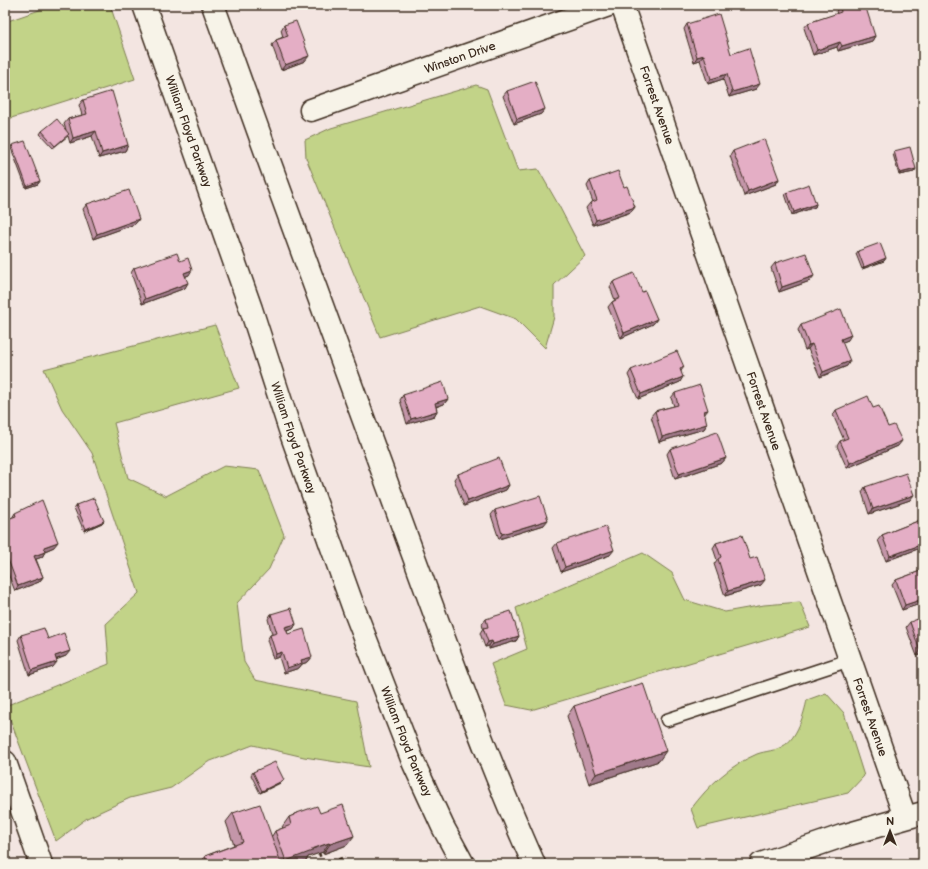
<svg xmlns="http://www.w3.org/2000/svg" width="928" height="869" font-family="'Balsamiq Sans',sans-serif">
	<rect width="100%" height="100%" fill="#f3e5e1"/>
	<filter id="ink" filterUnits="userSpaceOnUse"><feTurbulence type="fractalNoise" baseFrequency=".025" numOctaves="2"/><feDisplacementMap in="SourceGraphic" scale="8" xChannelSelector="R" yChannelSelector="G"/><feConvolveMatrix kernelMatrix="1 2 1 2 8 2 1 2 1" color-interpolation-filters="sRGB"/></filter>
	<g filter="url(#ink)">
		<path fill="#c2d388" stroke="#7e7e53" d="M54 5H110L135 79 5 120V22Z
			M476 85 487 89 518 171 538 169 558 204 585 256 554 285V317L545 348 516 319 480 306 380 337 306 158 305 140 331 128Z
			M215 325 239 388 114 423 128 478 166 496 224 466 259 470 284 535 269 569 237 603 244 662 255 680 356 701 369 767 304 757 253 745 208 762 171 788 130 798 87 818 56 841 5 706 109 664 106 624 139 593 92 453 62 409 44 369Z
			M643 553 672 573 685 600 725 612 764 605 800 602 810 627 531 710 506 705 491 664 527 649 516 608Z
			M826 693 844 713 864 776 848 793 698 828 691 809C709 785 729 766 757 754 765 751 776 751 783 746 797 739 804 714 807 700Z"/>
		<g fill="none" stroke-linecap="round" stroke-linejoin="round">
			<g stroke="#3b2a1e" stroke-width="15">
				<path id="service" d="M667 720 850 660"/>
			</g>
			<g stroke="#3b2a1e" stroke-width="25">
				<g id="minor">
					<path id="s1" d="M622 5 905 817"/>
					<path id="s2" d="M311 110 609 5"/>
					<path d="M5 762 41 864"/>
				</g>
			</g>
			<g stroke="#3b2a1e" stroke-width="25">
				<path id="tertiary" d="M761 864 842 836 923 813"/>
			</g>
			<g stroke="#3b2a1e" stroke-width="25">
				<g id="trunk">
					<path id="s3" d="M144 5 251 309 292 436 354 609 414 764 443 827 463 864"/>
					<path d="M213 5C273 173 334 340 396 508 440 627 482 748 534 864"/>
				</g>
			</g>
			<path stroke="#3b2a1e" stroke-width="2.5" stroke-dasharray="4 3" stroke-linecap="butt" d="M319 853 323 864
				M325 864 345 857"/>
			<use href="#service" stroke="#f7f3e8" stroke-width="12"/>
			<use href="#minor" stroke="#f7f3e8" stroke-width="22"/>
			<use href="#tertiary" stroke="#f7f3e8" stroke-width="22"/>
			<use href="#trunk" stroke="#f7f3e8" stroke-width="22"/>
		</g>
		<path fill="#c496a9" stroke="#3b2a1e" d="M840 6 875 36 872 41 838 51 837 47 813 55 804 28 808 23 837 14 836 11Z
			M687 24 731 54 756 89 729 97 723 79 708 84 700 60 694 62 684 29Z
			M284 25 305 61 281 70 272 45 276 40 283 37 281 30Z
			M507 91 545 109 541 114 514 124 503 96Z
			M83 100 128 145 125 151 99 158 92 136 70 143 68 136 53 148 40 134 42 131 66 130 64 124 68 119 82 115 79 105Z
			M12 145 40 181 38 184 26 188 11 148Z
			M733 151 779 179 776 184 744 196 730 156Z
			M894 151 916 169 914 172 899 175 893 154Z
			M590 181 624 187 635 207 631 212 593 225 586 208 590 203 593 202 587 186Z
			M787 192 816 204 815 207 792 215 785 194Z
			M87 204 139 219 135 224 93 239 83 209Z
			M858 251 886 258 884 261 862 269 856 254Z
			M180 261 189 275 186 276 185 288 142 304 131 273 134 268Z
			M775 263 810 281 779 292 771 268Z
			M613 282 642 292 657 319 653 324 621 338 608 307 612 302 615 300 610 287Z
			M801 325 848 340 842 342 847 366 820 377 808 349 805 350 798 330Z
			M684 367 681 371 680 382 638 399 628 375 631 370Z
			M675 393 707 424 704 429 659 442 651 416 655 411 674 406 671 398Z
			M403 395 448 399 444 404 436 407 437 411 434 416 407 424 400 400Z
			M836 410 888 427 898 446 847 468 837 446 840 441 844 440 833 415Z
			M670 449 726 458 722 463 675 479 667 454Z
			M458 474 509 485 506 490 464 506 454 479Z
			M865 487 910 500 869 514 862 492Z
			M76 505 102 523 84 531 74 508Z
			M495 510 544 525 499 539 491 515Z
			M15 513 54 547 45 551V552L42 557 36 559 43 577 39 582 15 591 5 566V520L12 518Z
			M923 519V547L886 561 878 540 882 535Z
			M557 543 610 555 561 572 553 548Z
			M716 543 761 585 725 596 714 564 717 560 713 548Z
			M923 570V603L902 610 892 585 896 580Z
			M271 614 296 624 293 629 287 631 288 634 312 657 308 662 302 664 299 668 284 673 279 657 273 659 267 640 270 635 272 634 268 619Z
			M486 619 519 636 516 641 489 649V646L485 647 480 633 483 628 482 624Z
			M910 622 923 654 917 656 906 627Z
			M21 635 48 639 66 656 56 660 53 667 29 675 18 640Z
			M574 706 659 761 589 784 567 716Z
			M253 772 282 782 260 793 251 775Z
			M233 813 272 836 275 831 283 828 282 827 289 817 292 816 294 814 320 813 347 845 323 854V852L319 853 308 857 306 861 297 864H199L205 856 234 845 226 822Z"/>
		<path fill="#a07a8a" stroke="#3b2a1e" d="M875 36 872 41 838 51 842 46Z
			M840 42 837 47 813 55 817 50Z
			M704 55 700 60 694 62 697 57Z
			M309 56 305 61 281 70 285 65Z
			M727 74 723 79 708 84 711 79Z
			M760 84 756 89 729 97 732 92Z
			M545 109 541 114 514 124 517 119Z
			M96 131 92 136 70 143 73 138Z
			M128 145 125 151 99 158 102 153Z
			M916 169 914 172 899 175 900 173Z
			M779 179 776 184 744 196 748 191Z
			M40 181 38 184 26 188 27 186Z
			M816 204 815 207 792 215 794 212Z
			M635 207 631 212 593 225 596 220Z
			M139 219 135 224 93 239 97 234Z
			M886 258 884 261 862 269 864 267Z
			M192 270 189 275 181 278 184 273Z
			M814 276 810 281 779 292 782 287Z
			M188 283 185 288 142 304 145 299Z
			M657 319 653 324 621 338 624 333Z
			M851 335 848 340 838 344 841 339Z
			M812 344 808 349 805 350 809 345Z
			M850 361 847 366 820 377 823 372Z
			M683 377 680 382 638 399 641 394Z
			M448 399 444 404 431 408 435 403Z
			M708 410 704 415V411Z
			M437 411 434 416 407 424 411 419Z
			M707 424 704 429 659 442 662 437Z
			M902 441 898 446 847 468 850 463Z
			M726 458 722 463 675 479 679 474Z
			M509 485 506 490 464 506 468 501Z
			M914 495 910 500 869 514 873 509Z
			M548 520 544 525 499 539 502 534Z
			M104 521 102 523 84 531 86 529Z
			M58 542 54 547 40 553 44 547Z
			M923 544V547L886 561 890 556Z
			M614 550 610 555 561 572 565 567Z
			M45 552 42 557 31 561 34 556Z
			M43 577 39 582 15 591 18 586Z
			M765 580 761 585 725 596 728 591Z
			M923 599V603L902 610 905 605Z
			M296 624 293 629 282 632 285 627Z
			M519 636 516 641 489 649 493 644Z
			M492 641 489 646 485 647 488 642Z
			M923 650V654L917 656 920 651Z
			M70 651 66 656 51 661 55 656Z
			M282 652 279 657 273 659 276 654Z
			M312 657 308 662 302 664 299 668 284 673 287 668 301 660Z
			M57 662 53 667 29 675 32 670Z
			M666 751 659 761 589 784 596 774Z
			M284 780 282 782 260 793 262 791Z
			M354 836 347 845 323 854 330 844Z
			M329 843 323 852 308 857 306 861 297 864H284L286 861 312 849Z"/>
		<path fill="#e4aec5" stroke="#3b2a1e" d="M842 5H865L875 36 842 46 840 42 817 50 808 23 841 12 840 6Z
			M719 14 731 54 749 48 760 84 732 92 727 74 711 79 704 55 697 57 687 24Z
			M296 21 309 56 285 65 276 40 288 36 284 25Z
			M535 81 545 109 517 119 507 91Z
			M112 91 128 145 102 153 96 131 73 138 68 119 87 114 83 100Z
			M57 119 69 134 55 146 42 131Z
			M764 139 779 179 748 191 733 151Z
			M25 141 40 181 27 186 12 145Z
			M910 147 916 169 900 173 894 151Z
			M618 171 624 187 627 186 635 207 596 220 590 203 597 200 590 181Z
			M809 184 816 204 794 212 787 192Z
			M129 190 139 219 97 234 87 204Z
			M880 243 886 258 864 267 858 251Z
			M177 253 180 261 188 258 192 270 184 273 188 283 145 299 134 268Z
			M806 253 814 276 782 287 775 263Z
			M634 273 642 292 645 291 657 319 624 333 612 302 620 298 613 282Z
			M841 309 851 335 841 339 850 361 823 372 812 344 809 345 801 325Z
			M677 351 684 367 680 369 683 377 641 394 631 370Z
			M443 382 448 399 435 403 437 411 411 419 403 395Z
			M700 385 708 410 704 411 707 424 662 437 655 411 678 405 675 393Z
			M868 396 873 408 879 406 888 427 894 425 902 441 850 463 840 441 848 438 836 410Z
			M717 432 726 458 679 474 670 449Z
			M499 458 509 485 468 501 458 474Z
			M906 473 914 495 873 509 865 487Z
			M540 496 548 520 502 534 495 510Z
			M94 498 104 521 86 529 76 505Z
			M42 500 58 542 44 547 45 552 34 556 43 577 18 586 7 557 5 558V520L16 516 15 513Z
			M923 519V544L890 556 882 535Z
			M606 527 614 550 565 567 557 543Z
			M742 535 750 559 757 557 765 580 728 591 718 559 721 557 716 543Z
			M923 570V599L905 605 896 580Z
			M291 608 296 624 285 627 288 634 304 629 312 657 301 660 302 663 287 668 282 652 276 654 270 635 277 633 271 614Z
			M511 611 519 636 493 644 492 641 488 642 483 628 488 627 486 619Z
			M923 617V650L920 651 910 622Z
			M44 628 48 639 64 633 70 651 55 656 57 662 32 670 21 635Z
			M643 683 666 751 596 774 574 706Z
			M275 762 284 780 262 791 253 772Z
			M260 804 281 863 280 864H208L205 856 243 842 233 813Z
			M343 805 354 836 330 844 329 843 326 844 312 849V851L286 861 275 831 291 825 289 817 294 815V814L317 806 320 813Z"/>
	</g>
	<g text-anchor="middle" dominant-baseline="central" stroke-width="3" stroke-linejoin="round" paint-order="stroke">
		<g font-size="12" fill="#3b2a1e" stroke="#f7f3e8">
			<text stroke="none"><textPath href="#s2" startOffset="158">Winston Drive</textPath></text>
			<text stroke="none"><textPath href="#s1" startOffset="106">Forrest Avenue</textPath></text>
			<text stroke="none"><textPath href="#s3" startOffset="134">William Floyd Parkway</textPath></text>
			<text stroke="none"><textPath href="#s1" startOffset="430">Forrest Avenue</textPath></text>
			<text stroke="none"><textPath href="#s3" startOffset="458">William Floyd Parkway</textPath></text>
			<text stroke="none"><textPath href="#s1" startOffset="754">Forrest Avenue</textPath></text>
			<text stroke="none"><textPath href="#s3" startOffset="782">William Floyd Parkway</textPath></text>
		</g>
	</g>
	<rect width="928" height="869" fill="none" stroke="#f7f3e8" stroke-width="20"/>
	<rect x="10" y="10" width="908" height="849" fill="none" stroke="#3b2a1e" stroke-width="1.5" filter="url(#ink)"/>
	<g transform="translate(890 831)" stroke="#f7f3e8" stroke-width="3" paint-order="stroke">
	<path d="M0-3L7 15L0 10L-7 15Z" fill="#3b2a1e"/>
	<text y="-6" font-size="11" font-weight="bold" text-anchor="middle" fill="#3b2a1e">N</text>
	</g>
</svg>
